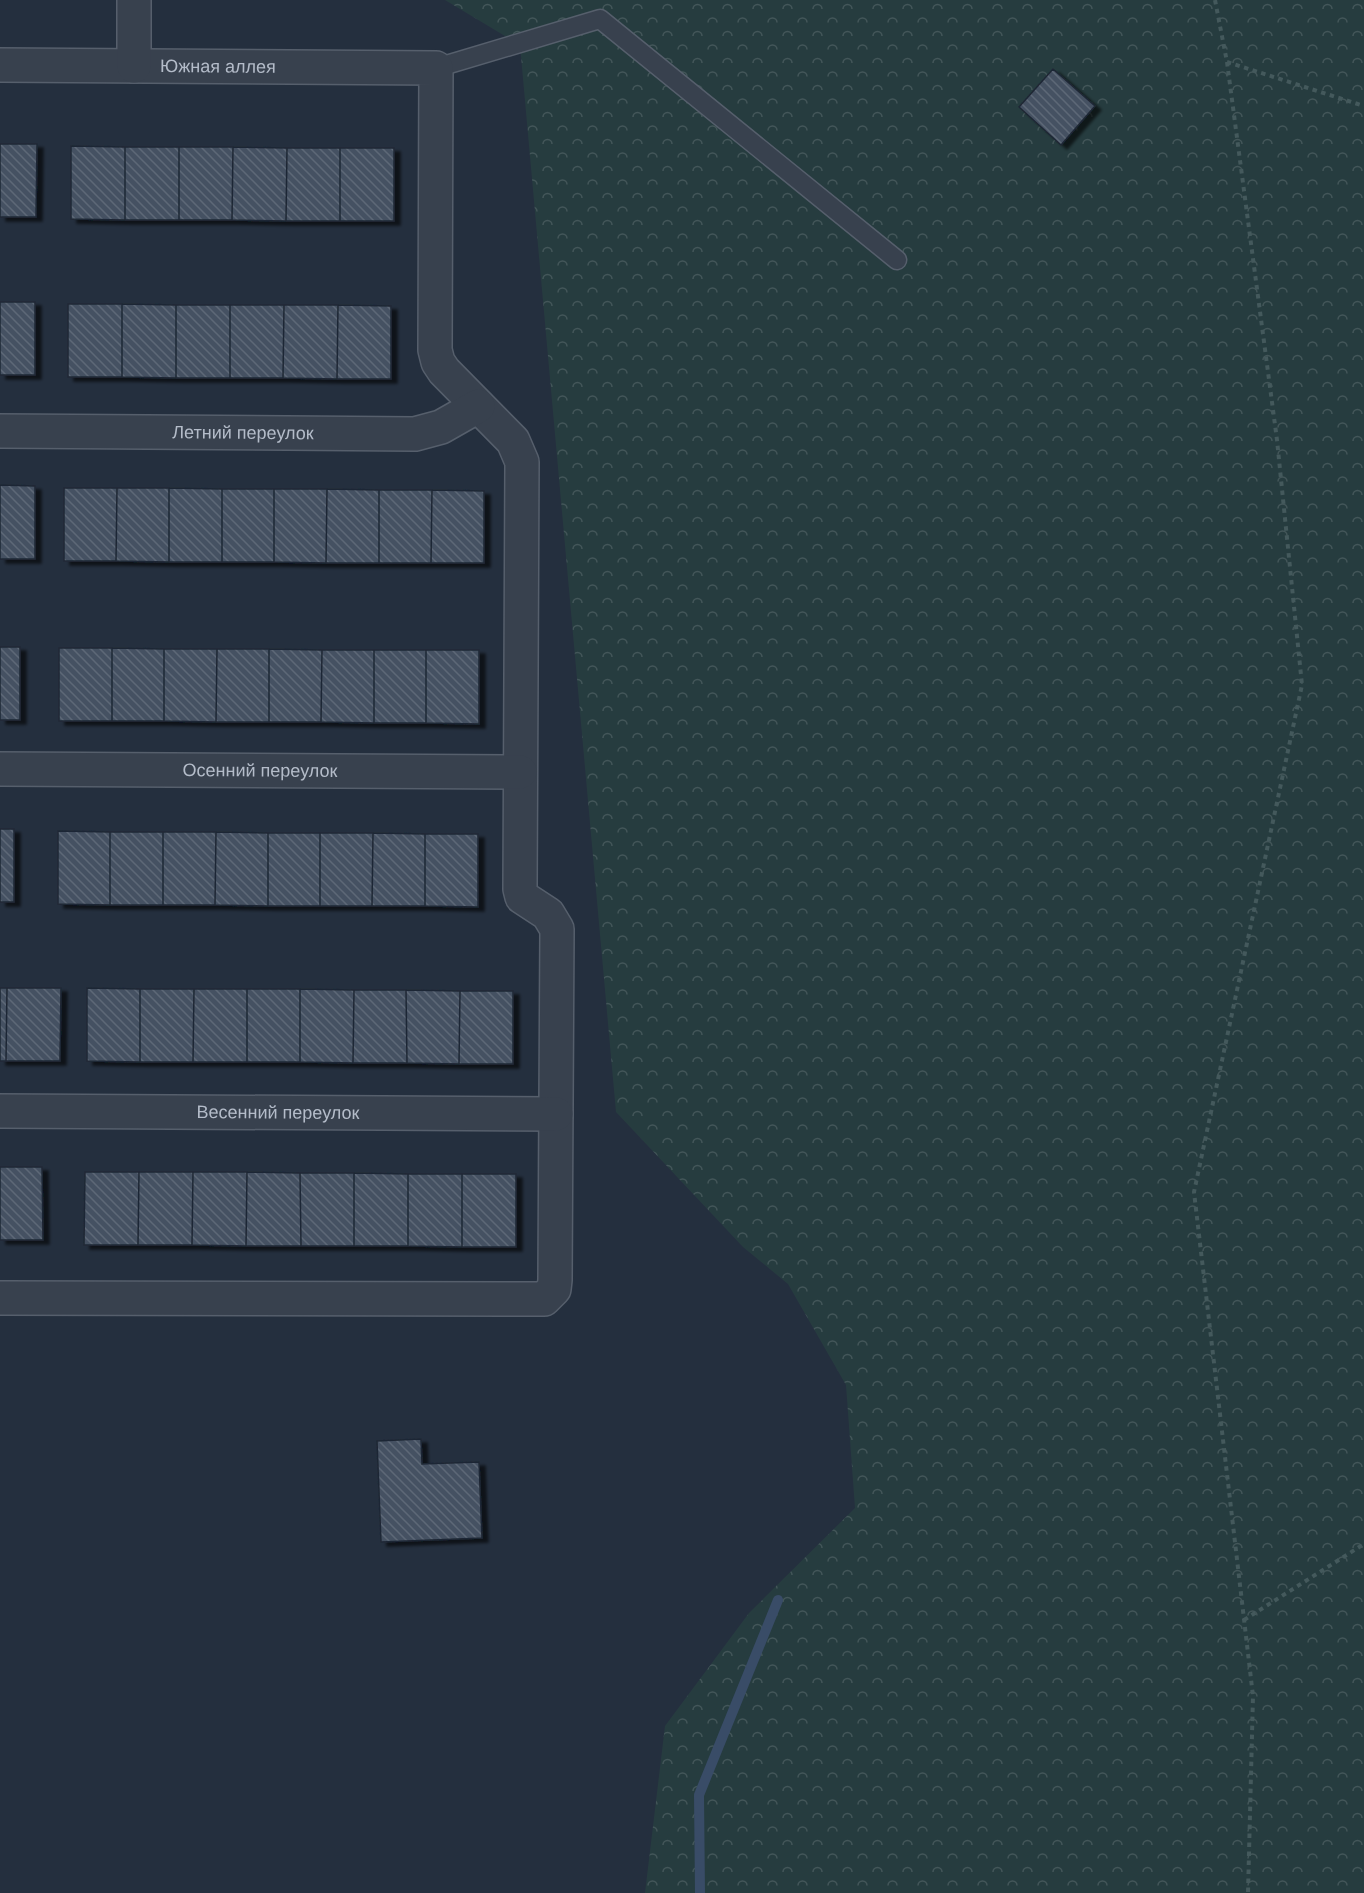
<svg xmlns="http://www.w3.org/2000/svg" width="1364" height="1893" font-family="Helvetica,sans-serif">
	<defs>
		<pattern id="forest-crowns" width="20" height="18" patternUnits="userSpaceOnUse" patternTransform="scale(1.5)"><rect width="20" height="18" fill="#263c3f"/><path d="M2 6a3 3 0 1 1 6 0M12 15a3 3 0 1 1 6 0" fill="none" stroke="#435659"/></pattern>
		<pattern id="building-back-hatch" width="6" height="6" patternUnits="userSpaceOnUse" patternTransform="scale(1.5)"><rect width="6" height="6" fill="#455162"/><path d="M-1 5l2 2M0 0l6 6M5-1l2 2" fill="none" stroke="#5d6877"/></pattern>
		<filter id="shadow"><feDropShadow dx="6" dy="4" stdDeviation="1.5" flood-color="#0009"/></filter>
	</defs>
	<rect width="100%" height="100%" fill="#242f3e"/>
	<path fill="url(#forest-crowns)" d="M445 0H1364V1893H645L665 1726 749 1613 855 1508 846 1385 788 1284 743 1247 616 1112 520 45Z"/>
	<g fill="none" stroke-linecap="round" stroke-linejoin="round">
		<path stroke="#394c67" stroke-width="10" d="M700 1893 699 1795 778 1600"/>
	</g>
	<path fill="url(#building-back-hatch)" stroke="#1f2835" stroke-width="1.5" filter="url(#shadow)" d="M1053 69 1095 106 1061 145 1019 107Z
		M0 144H37L36 217H0Z
		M71 146 125 147V220L71 219Z
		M125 147H179V220H125Z
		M179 147H233L232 220H179Z
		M233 147 287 148 286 221 232 220Z
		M287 148H340V221H286Z
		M340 148H394V221H340Z
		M0 302H35V375H0Z
		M68 304H122V377H68Z
		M122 304 176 305V378L122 377Z
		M176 305H230V378H176Z
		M230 305H284L283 378H230Z
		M284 305H338L337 379 283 378Z
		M338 305 391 306V379H337Z
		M0 485 35 486V559H0Z
		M64 488H117L116 561H64Z
		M117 488H169V562L116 561Z
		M169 488 222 489V562H169Z
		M222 489H274V562H222Z
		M274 489H327L326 563 274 562Z
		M327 489 379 490V563H326Z
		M379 490H432L431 563H379Z
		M432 490 484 491V563H431Z
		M0 647H20V720H0Z
		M59 648H112V721H59Z
		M112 648 164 649V721H112Z
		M164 649H217L216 722 164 721Z
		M217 649H269V722H216Z
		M269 649 322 650 321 722H269Z
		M322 650H374V723L321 722Z
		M374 650H426V723H374Z
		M426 650H479V724L426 723Z
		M0 829H14V902H0Z
		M58 831 110 832V905L58 904Z
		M110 832H163V905H110Z
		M163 832H216L215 905H163Z
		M216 832 268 833V906L215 905Z
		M268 833H320V906H268Z
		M320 833H373L372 906H320Z
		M373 833 425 834V906H372Z
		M425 834H478V907L425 906Z
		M0 988H7L6 1061H0Z
		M7 988H61L60 1061H6Z
		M87 988 140 989V1062L87 1061Z
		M140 989H194L193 1062H140Z
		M194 989H247V1062H193Z
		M247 989H300V1062H247Z
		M300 989 354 990 353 1063 300 1062Z
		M354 990H406L407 1063H353Z
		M406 990 460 991 459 1064 407 1063Z
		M460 991H513V1064H459Z
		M0 1167H42L43 1240H0Z
		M85 1172H139L138 1245H84Z
		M139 1172H193L192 1245H138Z
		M193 1172H247L246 1246 192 1245Z
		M247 1172 300 1173 301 1246H246Z
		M300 1173H354V1246H301Z
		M354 1173 408 1174V1246H354Z
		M408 1174H462V1247L408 1246Z
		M462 1174H516V1247H462Z
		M421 1439 422 1464 479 1462 482 1538 381 1542 377 1441Z"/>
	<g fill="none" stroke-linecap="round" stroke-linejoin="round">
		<g stroke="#565f6c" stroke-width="21">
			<path id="lane" d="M436 68 600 19 897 260"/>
		</g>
		<g stroke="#565f6c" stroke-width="36">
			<g id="street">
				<path id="s1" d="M0 65 436 68 435 350 438 362 444 371 513 441 522 462 520 889 522 897 548 914 557 929 555 1280 554 1289 544 1299 0 1298"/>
				<path d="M134 66V0"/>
				<path id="s2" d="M0 431 415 434 441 427 478 406"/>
				<path id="s3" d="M0 769 520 772"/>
				<path id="s4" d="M0 1111 556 1114"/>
			</g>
		</g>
		<path stroke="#44595c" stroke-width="4" stroke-dasharray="4.5 4.5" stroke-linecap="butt" d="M1215 0 1227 62 1364 106
			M1227 62 1277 440 1302 685 1194 1192 1253 1696 1248 1893
			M1244 1620 1364 1544"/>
		<use href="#lane" stroke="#38414e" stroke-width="18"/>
		<use href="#street" stroke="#38414e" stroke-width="33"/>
	</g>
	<g text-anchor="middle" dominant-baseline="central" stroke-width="5" stroke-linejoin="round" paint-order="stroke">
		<g font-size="18" fill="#b4bcc9" stroke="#1d2633">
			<text stroke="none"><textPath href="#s1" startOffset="218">Южная аллея</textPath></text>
			<text stroke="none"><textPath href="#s2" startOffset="243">Летний переулок</textPath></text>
			<text stroke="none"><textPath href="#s3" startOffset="260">Осенний переулок</textPath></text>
			<text stroke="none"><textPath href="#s4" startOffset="278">Весенний переулок</textPath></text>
		</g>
	</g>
</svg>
